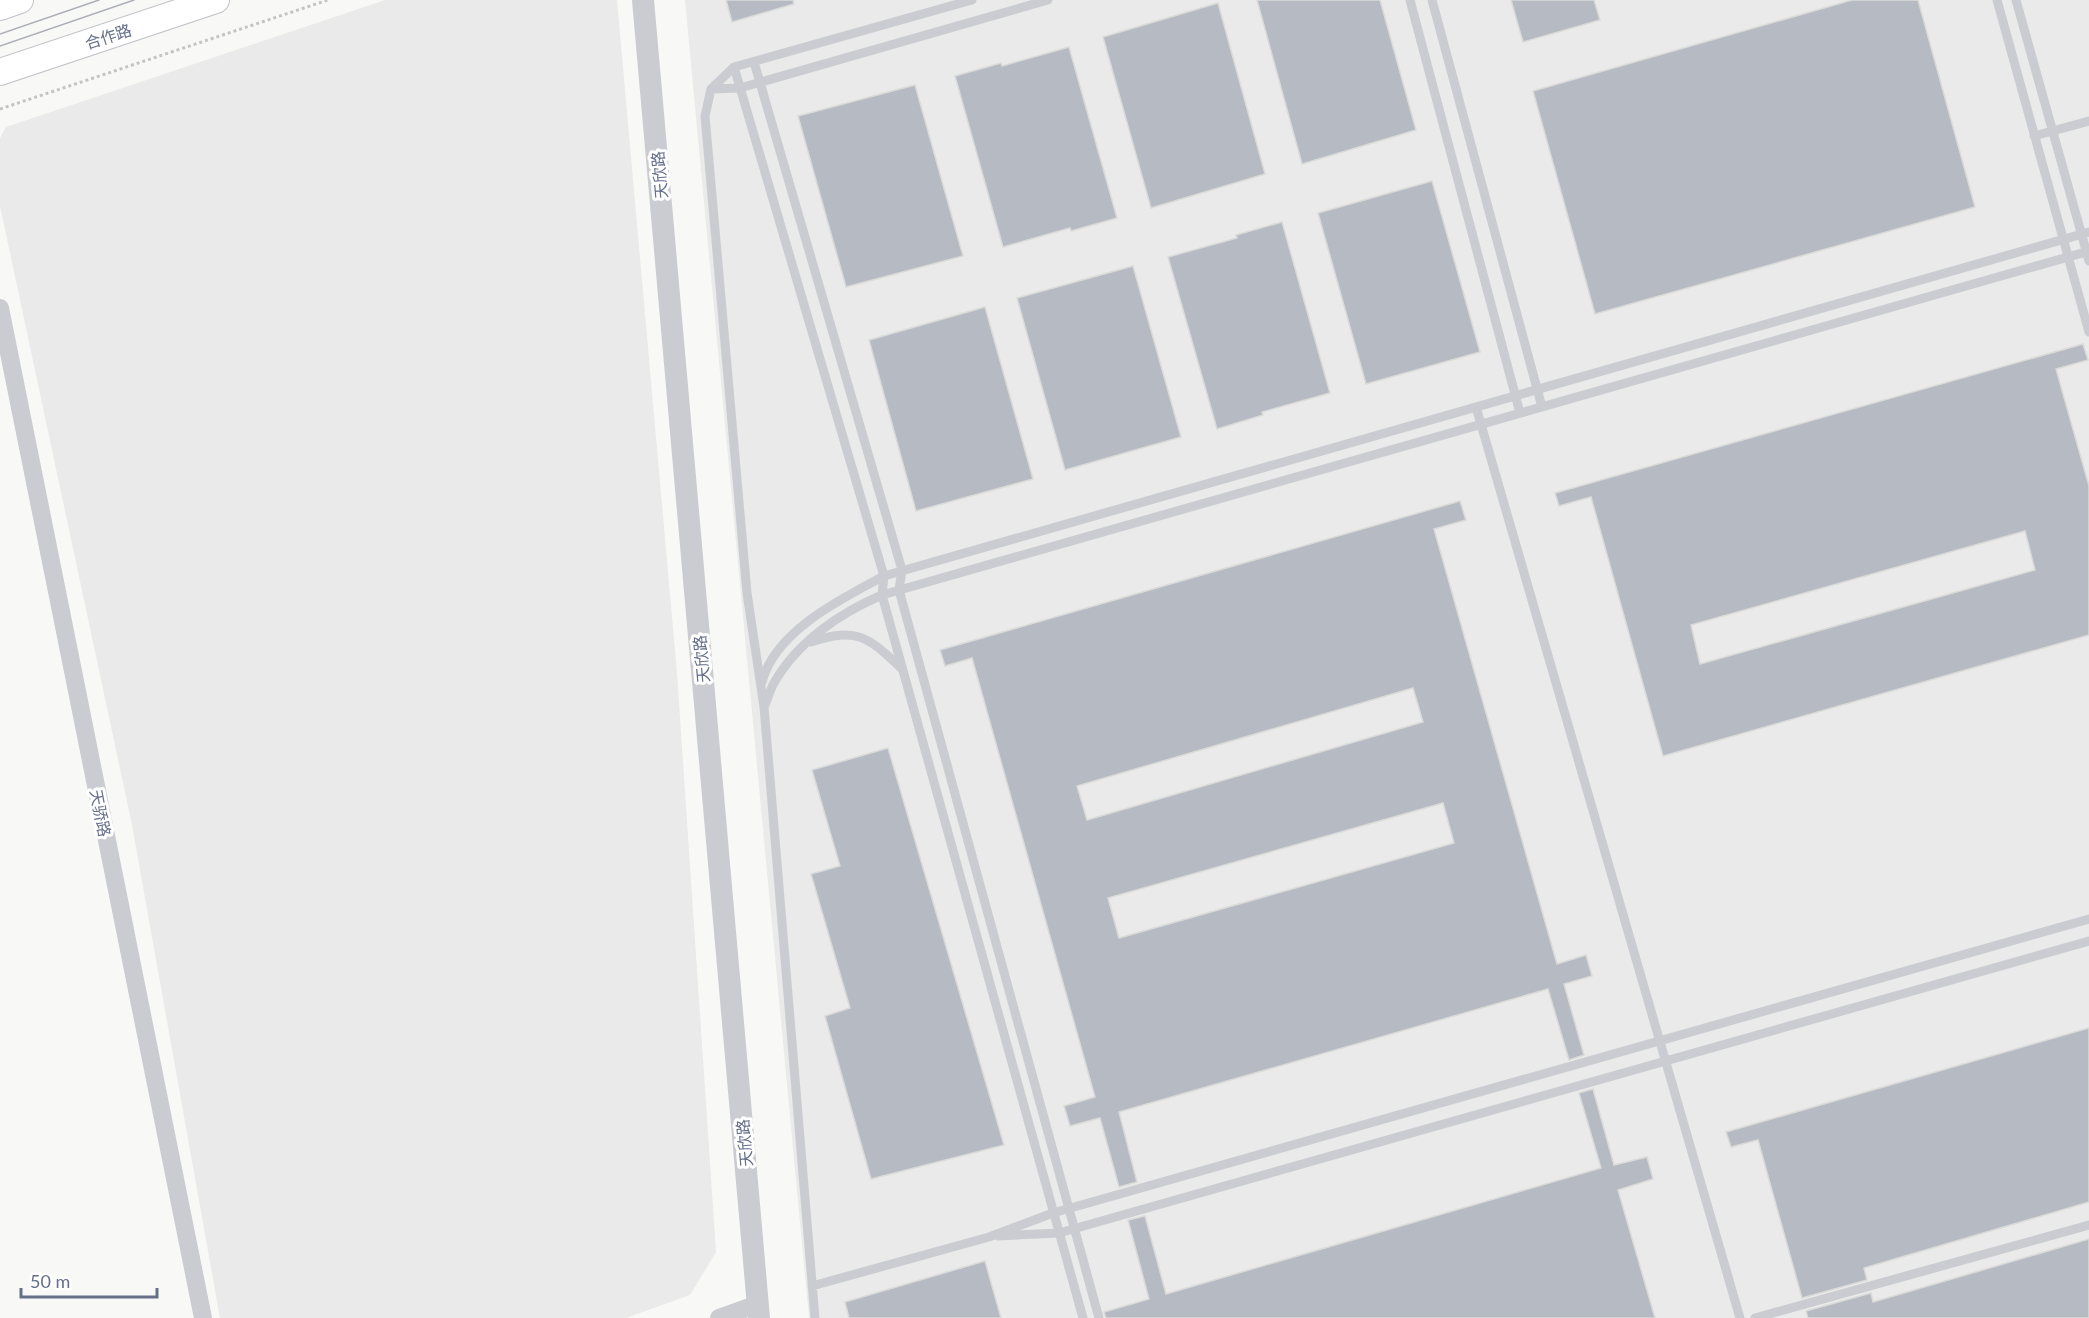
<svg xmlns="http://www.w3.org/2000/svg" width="2089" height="1318" font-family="Lato,'Noto Sans SC',sans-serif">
	<rect width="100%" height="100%" fill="#f8f9f6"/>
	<path fill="#e9eae9" d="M385 0H617L677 673 716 1252 690 1295 626 1318H220L132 825 0 206V138L6 127Z
		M685 0H2089V1318H809Z"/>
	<path fill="#b5bac3" stroke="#dadad8" stroke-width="1.5" fill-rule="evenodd" d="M726 0H793L794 4 732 22Z
		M1257 0H1380L1416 130 1302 164Z
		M1511 0H1594L1600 20 1523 42Z
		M1852 0H1918L1975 207 1595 314 1533 91Z
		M1218 3 1265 174 1151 208 1103 37Z
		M1069 47 1117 218 1071 231 1070 228 1003 247 955 76 1001 63 1002 66Z
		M915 85 963 256 846 287 798 116Z
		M1432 181 1480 352 1366 384 1318 213Z
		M1282 222 1330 393 1262 412 1263 415 1217 429 1168 257 1237 238 1236 235Z
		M1133 266 1181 437 1065 470 1017 298Z
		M985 307 1033 479 916 511 869 340Z
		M2083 344 2088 360 2056 369 2089 486V635L1663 756 1591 497 1559 506 1555 493ZM2025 531 2035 570 1700 664 1691 625Z
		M1460 501 1466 520 1434 529 1557 964 1586 955 1592 976 1564 984 1584 1055 1569 1060 1548 989 1119 1112 1137 1182 1119 1187 1100 1118 1070 1126 1064 1106 1095 1097 972 658 945 666 940 650ZM1413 688 1423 722 1087 820 1077 786ZM1443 803 1454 843 1119 938 1108 898Z
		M888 748 1004 1145 871 1179 825 1016 850 1008 811 874 840 866 812 770Z
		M2089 1028V1202L1864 1268 1867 1280 1802 1298 1758 1140 1731 1147 1726 1132Z
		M1593 1089 1614 1165 1647 1157 1653 1179 1618 1190 1655 1318H1106L1104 1312 1149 1299 1128 1220 1145 1216 1166 1294 1601 1168 1579 1093Z
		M2089 1239V1318H1808L1806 1311 1871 1293 1873 1302Z
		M985 1261 1001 1318H849L845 1302Z"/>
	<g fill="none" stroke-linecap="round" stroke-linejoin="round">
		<g stroke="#bfc1c8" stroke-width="28">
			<path id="secondary" d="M0 7 20 0
				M0 72 216 0"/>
		</g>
		<path stroke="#c4c4c7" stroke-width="3" stroke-dasharray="3 3" stroke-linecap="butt" d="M0 109 328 0"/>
		<path stroke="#cbccd1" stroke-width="9" d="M1410 0 1520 413
			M1432 0 1542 407
			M1997 0 2089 332
			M2016 0 2089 261
			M754 62 902 570 899 590 1099 1318
			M734 67 884 576 882 595 1083 1318
			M711 89 740 88 1048 0
			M2034 136 2089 121
			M1476 407 1740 1318
			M811 642C857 627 867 636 901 668
			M762 682C775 631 841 599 884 576L2089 232
			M765 705C768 698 770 690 774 683 797 642 840 613 882 595L2089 251
			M998 1236 1059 1233 2089 941
			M812 1286 989 1237 1053 1213 2089 919
			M815 1318 764 707 747 593 705 116 711 89 734 67 972 0
			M1755 1318 2089 1225"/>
		<path stroke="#cbccd1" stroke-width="18" d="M0 308 203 1318
			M719 1318 758 1304"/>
		<path stroke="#cbccd1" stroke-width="22" d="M643 0 759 1318"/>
		<use href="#secondary" stroke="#fff" stroke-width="26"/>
		<path stroke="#acafb7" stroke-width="1.5" d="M0 34 99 0
			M0 46 134 0"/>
	</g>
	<g text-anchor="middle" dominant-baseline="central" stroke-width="6" stroke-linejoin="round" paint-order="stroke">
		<g font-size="16" fill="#656f8a" stroke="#fff">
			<text transform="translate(108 36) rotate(-18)">合作路</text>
			<text transform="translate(659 175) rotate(-95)">天欣路</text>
			<text transform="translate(701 659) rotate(-95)">天欣路</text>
			<text transform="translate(101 813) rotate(79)">天骄路</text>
			<text transform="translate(744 1143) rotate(-95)">天欣路</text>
		</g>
	</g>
	<path d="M21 1288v9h136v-9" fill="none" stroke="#656f8a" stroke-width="3"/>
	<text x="30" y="1288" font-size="18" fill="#656f8a" stroke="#ffffff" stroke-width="4.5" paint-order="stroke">50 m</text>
</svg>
